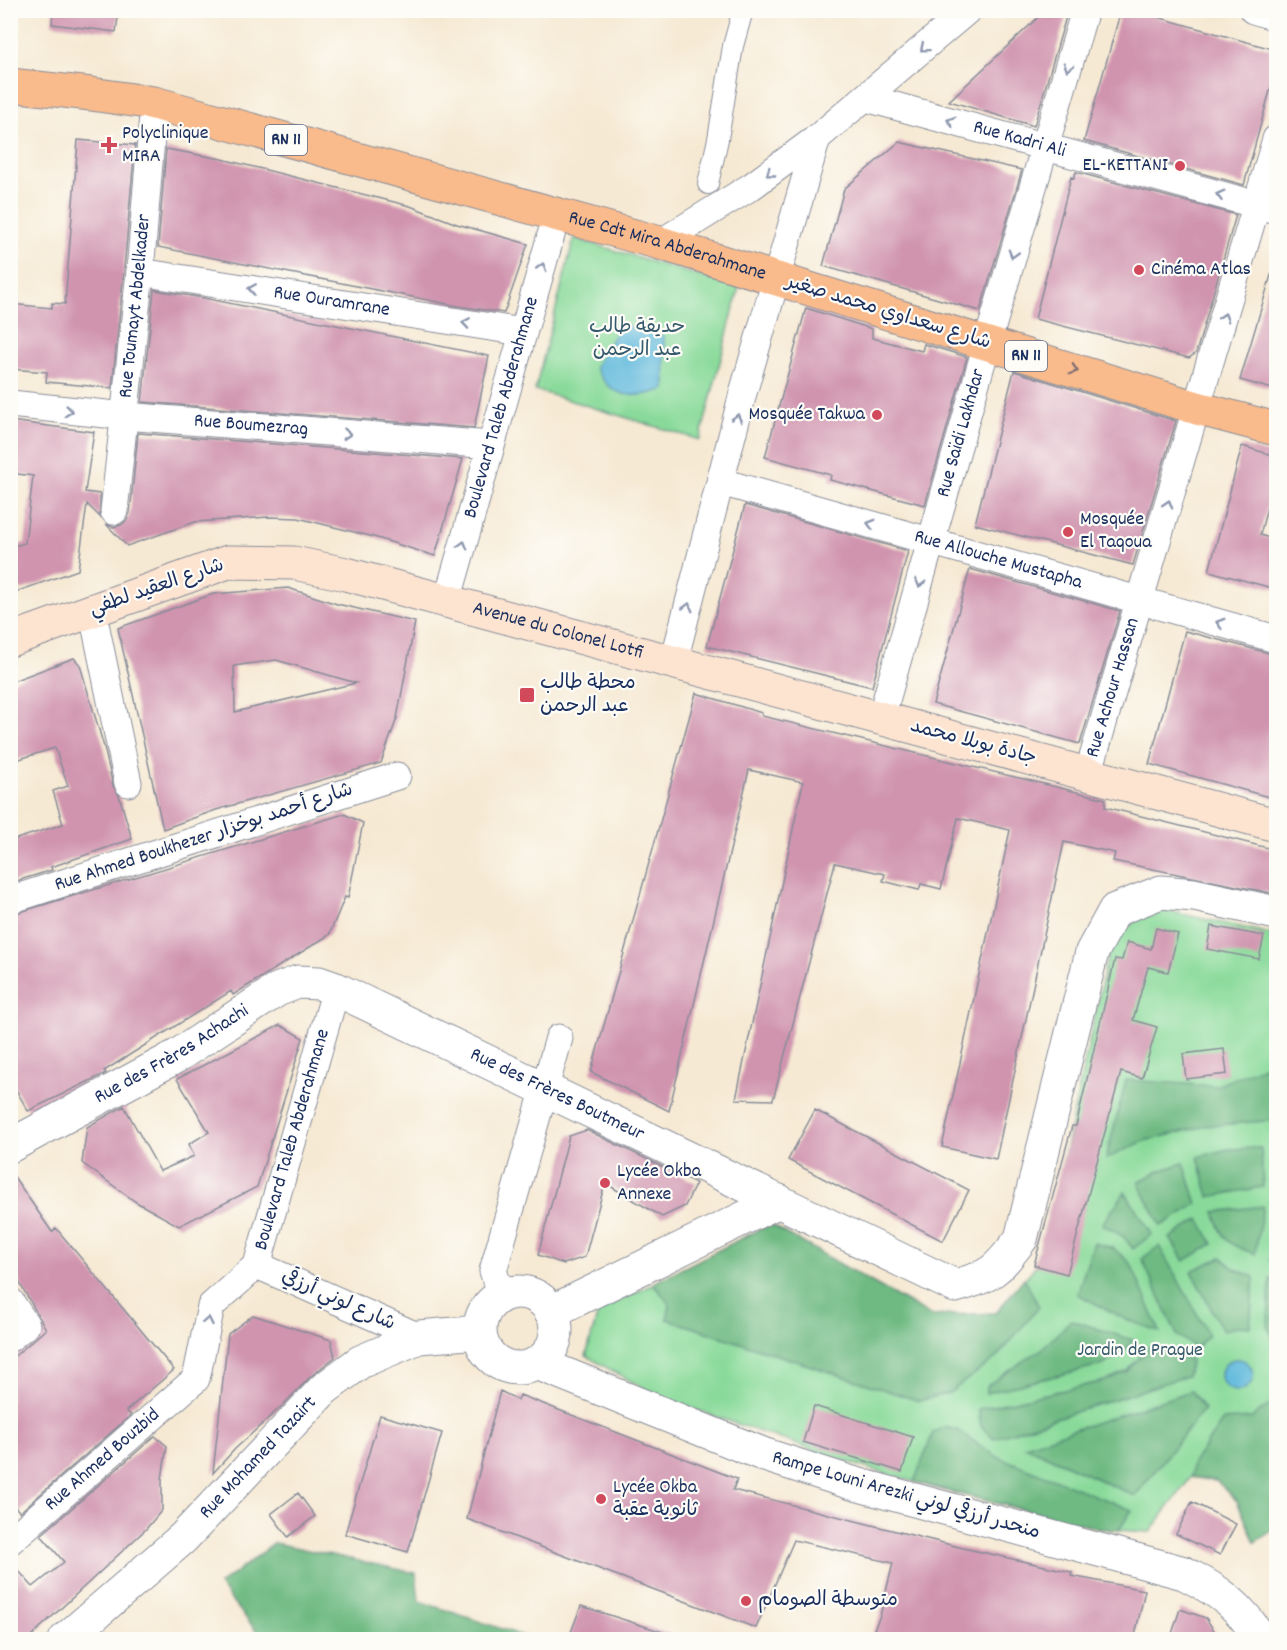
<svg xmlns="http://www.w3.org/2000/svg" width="1287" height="1650" font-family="Dekko,'Playpen Sans Arabic',sans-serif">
	<rect width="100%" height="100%" fill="#fdfcf7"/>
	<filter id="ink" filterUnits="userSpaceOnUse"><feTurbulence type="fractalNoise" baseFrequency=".0167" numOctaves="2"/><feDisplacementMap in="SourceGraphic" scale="12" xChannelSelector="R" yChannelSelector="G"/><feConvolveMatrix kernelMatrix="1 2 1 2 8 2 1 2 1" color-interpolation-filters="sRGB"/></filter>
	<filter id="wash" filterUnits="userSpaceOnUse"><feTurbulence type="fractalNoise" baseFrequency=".008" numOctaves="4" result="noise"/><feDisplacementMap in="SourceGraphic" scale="24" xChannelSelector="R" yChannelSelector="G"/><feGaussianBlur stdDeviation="1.35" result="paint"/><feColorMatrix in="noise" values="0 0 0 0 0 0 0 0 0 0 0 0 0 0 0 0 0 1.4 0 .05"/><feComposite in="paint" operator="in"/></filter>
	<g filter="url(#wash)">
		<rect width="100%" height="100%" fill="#f6e9d3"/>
		<path fill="#89da9a" stroke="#52847c" stroke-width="1.5" d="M574 238 739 288 700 440 535 390Z
			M1164 910 1276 935V1528L1255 1542 1238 1501 1217 1481 1191 1477 1150 1532 1101 1529 938 1489 857 1465 661 1398 586 1356 598 1312 770 1224 931 1316 997 1313 1042 1258 1111 941 1137 920Z"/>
		<path fill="#6eba82" stroke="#447470" stroke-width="1.5" d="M1276 1061V1120L1206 1126 1144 1141 1106 1159 1126 1080 1216 1086Z
			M1261 1148 1263 1187 1209 1197 1198 1157 1228 1149Z
			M1184 1163 1197 1204 1161 1226 1138 1182 1159 1171Z
			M1125 1192 1152 1234 1133 1249 1124 1237 1102 1224Z
			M1276 1205V1263L1270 1261Z
			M1263 1206 1255 1254C1225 1243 1225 1241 1214 1212Z
			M1199 1219 1213 1244 1184 1261 1170 1238Z
			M770 1224 931 1316 996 1313 1024 1278 1039 1307 996 1358 949 1393 919 1401 667 1319 670 1305 653 1283Z
			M1094 1243 1113 1248 1131 1264 1160 1332 1125 1319 1077 1294Z
			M1159 1246 1209 1335 1196 1348 1177 1335 1142 1259Z
			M1222 1257 1233 1268 1254 1277 1250 1327 1237 1326 1223 1331 1191 1271Z
			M1270 1279 1276 1280V1343L1268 1328Z
			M1071 1320 1133 1340 1119 1357 1101 1365 986 1393 988 1385 1042 1349Z
			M1150 1346 1191 1360 1187 1376 994 1438 981 1426 978 1409 1105 1381 1127 1371Z
			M1191 1391 1204 1409 1135 1496 1025 1446Z
			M1272 1403 1276 1404V1528L1255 1542 1237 1501 1217 1481 1191 1477 1193 1463 1223 1420 1251 1418Z
			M944 1427 957 1430 996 1456 1132 1510 1119 1530 1101 1529 914 1482 933 1433Z
			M275 1543 416 1573 419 1601 532 1639H263L219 1585Z"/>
		<path fill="#5db8db" stroke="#3c749c" stroke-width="1.5" d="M621 324 664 336 665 389C633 400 611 399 595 367Z
			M1221 1375a16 16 0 1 1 32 0a16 16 0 1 1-32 0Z"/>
		<g id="blocks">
			<path fill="#d094af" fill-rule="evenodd" d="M53 10H119L116 32 52 24Z
				M1046 10H1068L1034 126 949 101Z
				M1121 10H1132L1276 50V69L1244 185 1084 141Z
				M78 140 135 145 124 270 112 388 46 382 47 372 10 369V304L52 308V303L65 304Z
				M899 142 1022 170 980 311 823 266 844 189Z
				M166 149 222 159 410 206 457 224 528 244 504 313 458 306 158 247Z
				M1076 172 1236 215 1196 353 1189 358 1035 319 1071 177 1074 178Z
				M1271 275 1276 276V390L1240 380Z
				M154 290 204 298 489 356 474 428 142 402Z
				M806 308 872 329V338L922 351 924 344 967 357 925 505 830 480 831 475 765 457Z
				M1014 371 1176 421 1133 565 975 524Z
				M10 421 94 432 85 492 100 494V517L87 504 78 570 10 594V547L25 543 33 476 10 473Z
				M138 433 463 459 435 556 374 537 298 518 269 517 195 522 127 546 106 524 113 527 121 525 127 520 130 513Z
				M1242 446 1276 456V472L1260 535 1276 540V589L1209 571Z
				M745 505 908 551 872 687 707 646Z
				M970 569 1120 611 1080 744 933 704Z
				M288 588 337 604 415 622 397 718 381 763 216 810 163 829 118 628 213 594ZM276 660 356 683 235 712 234 666Z
				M1185 631 1276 655V799L1149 764Z
				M74 658 80 665 104 747 113 786 119 795 132 839 51 867 52 870 10 883V841L63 824 53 791 68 786 55 748 10 762V682Z
				M696 693 762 713V716L1106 799 1105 807 1276 850V894L1113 861 1115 853 1064 842 996 1159 942 1147 1010 830 958 818 941 889 921 884 919 890 883 881 885 874 835 863 773 1100 736 1099 803 782 749 770 669 1111 591 1072Z
				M344 814 363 823 348 898 345 897 329 935 233 995 231 991 104 1071 106 1073 28 1111 10 1079V915Z
				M1211 926 1264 936 1259 959 1207 949Z
				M1156 928 1178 934 1168 972 1148 967 1133 1020 1157 1027 1142 1078 1121 1072 1067 1274 1034 1265 1072 1126H1076L1115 959 1122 960 1127 942 1151 949Z
				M280 1025 303 1038 257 1187 179 1226 136 1202 82 1163 87 1127 124 1106 160 1171 194 1156 189 1144 209 1132 177 1079Z
				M1224 1049 1227 1074 1186 1079 1183 1054Z
				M815 1110 969 1190 943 1241 788 1160Z
				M587 1130 696 1183 685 1206 662 1217 605 1183 585 1257 564 1264 538 1255 569 1136Z
				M10 1171 52 1232 56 1228 174 1370 126 1411 131 1415 20 1512 10 1502V1360L46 1329 10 1266Z
				M253 1315 331 1340 335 1357 311 1376 284 1404 235 1449 213 1473 228 1334Z
				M500 1391 518 1400 520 1395 737 1479 733 1490 963 1548 1072 1572 1071 1576 1145 1590 1134 1640H1091L1058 1633 1056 1640H869L880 1616 893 1563 794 1540 756 1628 467 1519Z
				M814 1406 913 1437 902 1472 803 1442Z
				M380 1415 442 1433 408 1552 345 1534Z
				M155 1436 167 1446 162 1479V1510L146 1529 27 1640H10V1561L33 1587 64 1562 41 1535Z
				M298 1493 315 1516 288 1537 271 1514Z
				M1192 1502 1236 1524 1220 1555 1176 1534Z
				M581 1606 672 1635 671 1640H568Z
				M1180 1609 1206 1618 1220 1640H1170Z"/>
		</g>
	</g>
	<g filter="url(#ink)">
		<use href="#blocks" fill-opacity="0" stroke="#888c98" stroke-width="1.5"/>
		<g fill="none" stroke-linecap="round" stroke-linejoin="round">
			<g stroke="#888c98" stroke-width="22">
				<path id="pedestrian" d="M708 184 718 139 733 46 743 10"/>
			</g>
			<g stroke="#888c98" stroke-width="29">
				<g id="minor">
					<path d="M1253 10 1276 17"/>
					<path id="s1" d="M866 98 1276 210"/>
					<path d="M660 243 752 186 817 138 968 10"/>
					<path id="s2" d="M140 272 523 332"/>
					<path id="s3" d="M10 404 125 416 491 445"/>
					<path id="s4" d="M721 482 1276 639"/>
					<path id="s5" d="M114 511 140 272 154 103"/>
					<path id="s6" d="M447 601 557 214"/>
					<path d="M92 609 128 783"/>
					<path d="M669 661 677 649 743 393 817 138"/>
					<path id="s7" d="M881 718 987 344 1085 10"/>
					<path id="s8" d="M1088 774 1276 139"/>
					<path d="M10 900 397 776"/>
					<path d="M257 1265 419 1337"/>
					<path d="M502 1295 493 1271 559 1038"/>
					<path d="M10 1301 26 1325 10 1338"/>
					<path id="s9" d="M10 1541 196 1379 211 1306 257 1265 336 989"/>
				</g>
			</g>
			<g stroke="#888c98" stroke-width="35">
				<g id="tertiary">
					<path id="s10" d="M10 1146 177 1056 277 990 298 982 319 983 336 989 955 1286C993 1276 997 1270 1021 1239L1092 952 1115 910 1161 892 1194 895 1276 913"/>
					<circle cx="518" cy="1330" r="38"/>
					<path d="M551 1312 779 1201"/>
					<path d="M537 1363 765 1455 852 1483 1184 1573C1219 1591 1240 1605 1261 1640"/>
					<path id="s11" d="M65 1640 183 1538 324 1389 360 1362 419 1337 479 1332"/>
				</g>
			</g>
			<g stroke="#888c98" stroke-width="35">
				<g id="secondary">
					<path id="s12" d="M10 640 228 562 294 563 346 574 1276 825"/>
				</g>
			</g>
			<g stroke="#888c98" stroke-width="35">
				<g id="primary">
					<path id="s13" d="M10 85 91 94 154 103 660 243 1197 408 1276 429"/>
				</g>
			</g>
			<use href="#pedestrian" stroke="#fff" stroke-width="20"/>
			<use href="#minor" stroke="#fff" stroke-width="27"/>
			<use href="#tertiary" stroke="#fff" stroke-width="33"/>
			<use href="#secondary" stroke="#fde4d1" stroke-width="33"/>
			<use href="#primary" stroke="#fabb8c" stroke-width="33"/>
		</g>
		<defs><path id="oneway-chevron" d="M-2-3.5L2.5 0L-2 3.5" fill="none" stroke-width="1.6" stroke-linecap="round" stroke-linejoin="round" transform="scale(1.5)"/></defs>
		<g stroke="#8d97ae">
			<use href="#oneway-chevron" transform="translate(924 48) rotate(140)"/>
			<use href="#oneway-chevron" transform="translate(1068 67) rotate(107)"/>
			<use href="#oneway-chevron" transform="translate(951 121) rotate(-164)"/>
			<use href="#oneway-chevron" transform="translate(770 173) rotate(144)"/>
			<use href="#oneway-chevron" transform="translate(1220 195) rotate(-165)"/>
			<use href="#oneway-chevron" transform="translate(1013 254) rotate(106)"/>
			<use href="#oneway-chevron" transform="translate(542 267) rotate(-74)"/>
			<use href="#oneway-chevron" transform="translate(252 289) rotate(-171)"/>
			<use href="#oneway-chevron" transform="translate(1224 317) rotate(-73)"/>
			<use href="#oneway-chevron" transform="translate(466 323) rotate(-171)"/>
			<use href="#oneway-chevron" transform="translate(69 411) rotate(6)"/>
			<use href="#oneway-chevron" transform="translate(737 418) rotate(-76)"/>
			<use href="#oneway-chevron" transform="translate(347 434) rotate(4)"/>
			<use href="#oneway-chevron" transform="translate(1168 504) rotate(-73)"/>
			<use href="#oneway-chevron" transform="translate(871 524) rotate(-164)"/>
			<use href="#oneway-chevron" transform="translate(463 545) rotate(-74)"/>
			<use href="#oneway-chevron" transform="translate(920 583) rotate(106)"/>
			<use href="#oneway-chevron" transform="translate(688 607) rotate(-75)"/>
			<use href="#oneway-chevron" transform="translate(1220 623) rotate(-164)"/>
			<use href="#oneway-chevron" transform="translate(208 1321) rotate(-79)"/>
		</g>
		<use stroke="#7f6e73" href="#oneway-chevron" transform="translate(1074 370) rotate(17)"/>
	</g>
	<g fill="#d1495b" stroke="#fdfcf7" stroke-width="2">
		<path d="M106 136h6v6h6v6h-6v6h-6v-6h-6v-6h6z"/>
		<circle cx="1180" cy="166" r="6"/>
		<circle cx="1139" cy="270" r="6"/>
		<circle cx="877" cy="415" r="6"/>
		<circle cx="1068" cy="532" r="6"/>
		<rect x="519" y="687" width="16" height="16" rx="3"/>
		<circle cx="605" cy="1183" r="6"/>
		<circle cx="601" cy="1499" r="6"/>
		<circle cx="746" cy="1601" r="6"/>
	</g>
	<g text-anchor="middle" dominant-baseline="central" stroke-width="4.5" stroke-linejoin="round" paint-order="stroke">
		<g fill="#fdfcf7" stroke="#5f6c8c" stroke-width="1.5">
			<rect x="265" y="125" width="42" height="30" rx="4.5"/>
			<rect x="1005" y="341" width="42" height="30" rx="4.5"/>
		</g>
		<g font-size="18" font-weight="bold" fill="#1b2f5e">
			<text x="286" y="140">RN 11</text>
			<text x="1026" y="356">RN 11</text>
		</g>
		<g font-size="20" fill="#1b2f5e" stroke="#fdfcf7" text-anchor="start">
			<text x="122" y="134">Polyclinique<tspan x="122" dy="23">MIRA</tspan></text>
			<text x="1168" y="166" text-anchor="end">EL-KETTANI</text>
			<text x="1151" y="270">Cinéma Atlas</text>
			<text x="865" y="415" text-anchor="end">Mosquée Takwa</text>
			<text x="1080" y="520">Mosquée<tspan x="1080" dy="23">El Taqoua</tspan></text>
			<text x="540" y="684">محطة طالب<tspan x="540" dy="23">عبد الرحمن</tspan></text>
			<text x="617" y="1172">Lycée Okba<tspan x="617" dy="23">Annexe</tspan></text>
			<text x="613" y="1488">Lycée Okba<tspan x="613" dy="23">ثانوية عقبة</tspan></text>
			<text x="758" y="1601">متوسطة الصومام</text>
		</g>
		<g font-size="20" fill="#1b2f5e" stroke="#fdfcf7">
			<text stroke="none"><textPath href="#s1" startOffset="159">Rue Kadri Ali</textPath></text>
			<text stroke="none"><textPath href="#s13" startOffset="678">Rue Cdt Mira Abderahmane</textPath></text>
			<text stroke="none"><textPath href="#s2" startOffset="194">Rue Ouramrane</textPath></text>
			<text stroke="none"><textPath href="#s5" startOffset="206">Rue Toumayt Abdelkader</textPath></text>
			<text transform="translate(888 313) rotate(17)">شارع سعداوي محمد صغير</text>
			<text stroke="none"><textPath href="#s6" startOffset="201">Boulevard Taleb Abderahmane</textPath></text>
			<text stroke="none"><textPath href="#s3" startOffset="242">Rue Boumezrag</textPath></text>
			<text stroke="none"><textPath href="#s7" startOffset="296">Rue Saïdi Lakhdar</textPath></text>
			<text stroke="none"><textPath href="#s4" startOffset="288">Rue Allouche Mustapha</textPath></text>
			<text transform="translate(157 588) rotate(-19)">شارع العقيد لطفي</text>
			<text stroke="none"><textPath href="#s12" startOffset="570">Avenue du Colonel Lotfi</textPath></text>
			<text stroke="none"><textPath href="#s8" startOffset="90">Rue Achour Hassan</textPath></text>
			<text transform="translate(973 743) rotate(15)">جادة بوبلا محمد</text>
			<text transform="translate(204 838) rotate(-18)">Rue Ahmed Boukhezer شارع أحمد بوخزار</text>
			<text stroke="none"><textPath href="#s10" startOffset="186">Rue des Frères Achachi</textPath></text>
			<text stroke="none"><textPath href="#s10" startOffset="616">Rue des Frères Boutmeur</textPath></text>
			<text stroke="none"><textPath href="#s9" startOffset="513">Boulevard Taleb Abderahmane</textPath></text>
			<text transform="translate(338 1301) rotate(24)">شارع لوني أرزقي</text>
			<text stroke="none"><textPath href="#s11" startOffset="266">Rue Mohamed Tazairt</textPath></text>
			<text stroke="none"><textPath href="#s9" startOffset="123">Rue Ahmed Bouzbid</textPath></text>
			<text transform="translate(906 1496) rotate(16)">Rampe Louni Arezki منحدر أرزقي لوني</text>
		</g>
		<g font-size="20" fill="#365a6d" stroke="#fdfcf7">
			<text x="637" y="328">حديقة طالب<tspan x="637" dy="23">عبد الرحمن</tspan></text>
			<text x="1140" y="1351">Jardin de Prague</text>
		</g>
	</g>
	<rect width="1287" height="1650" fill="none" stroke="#fdfcf7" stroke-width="36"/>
</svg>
